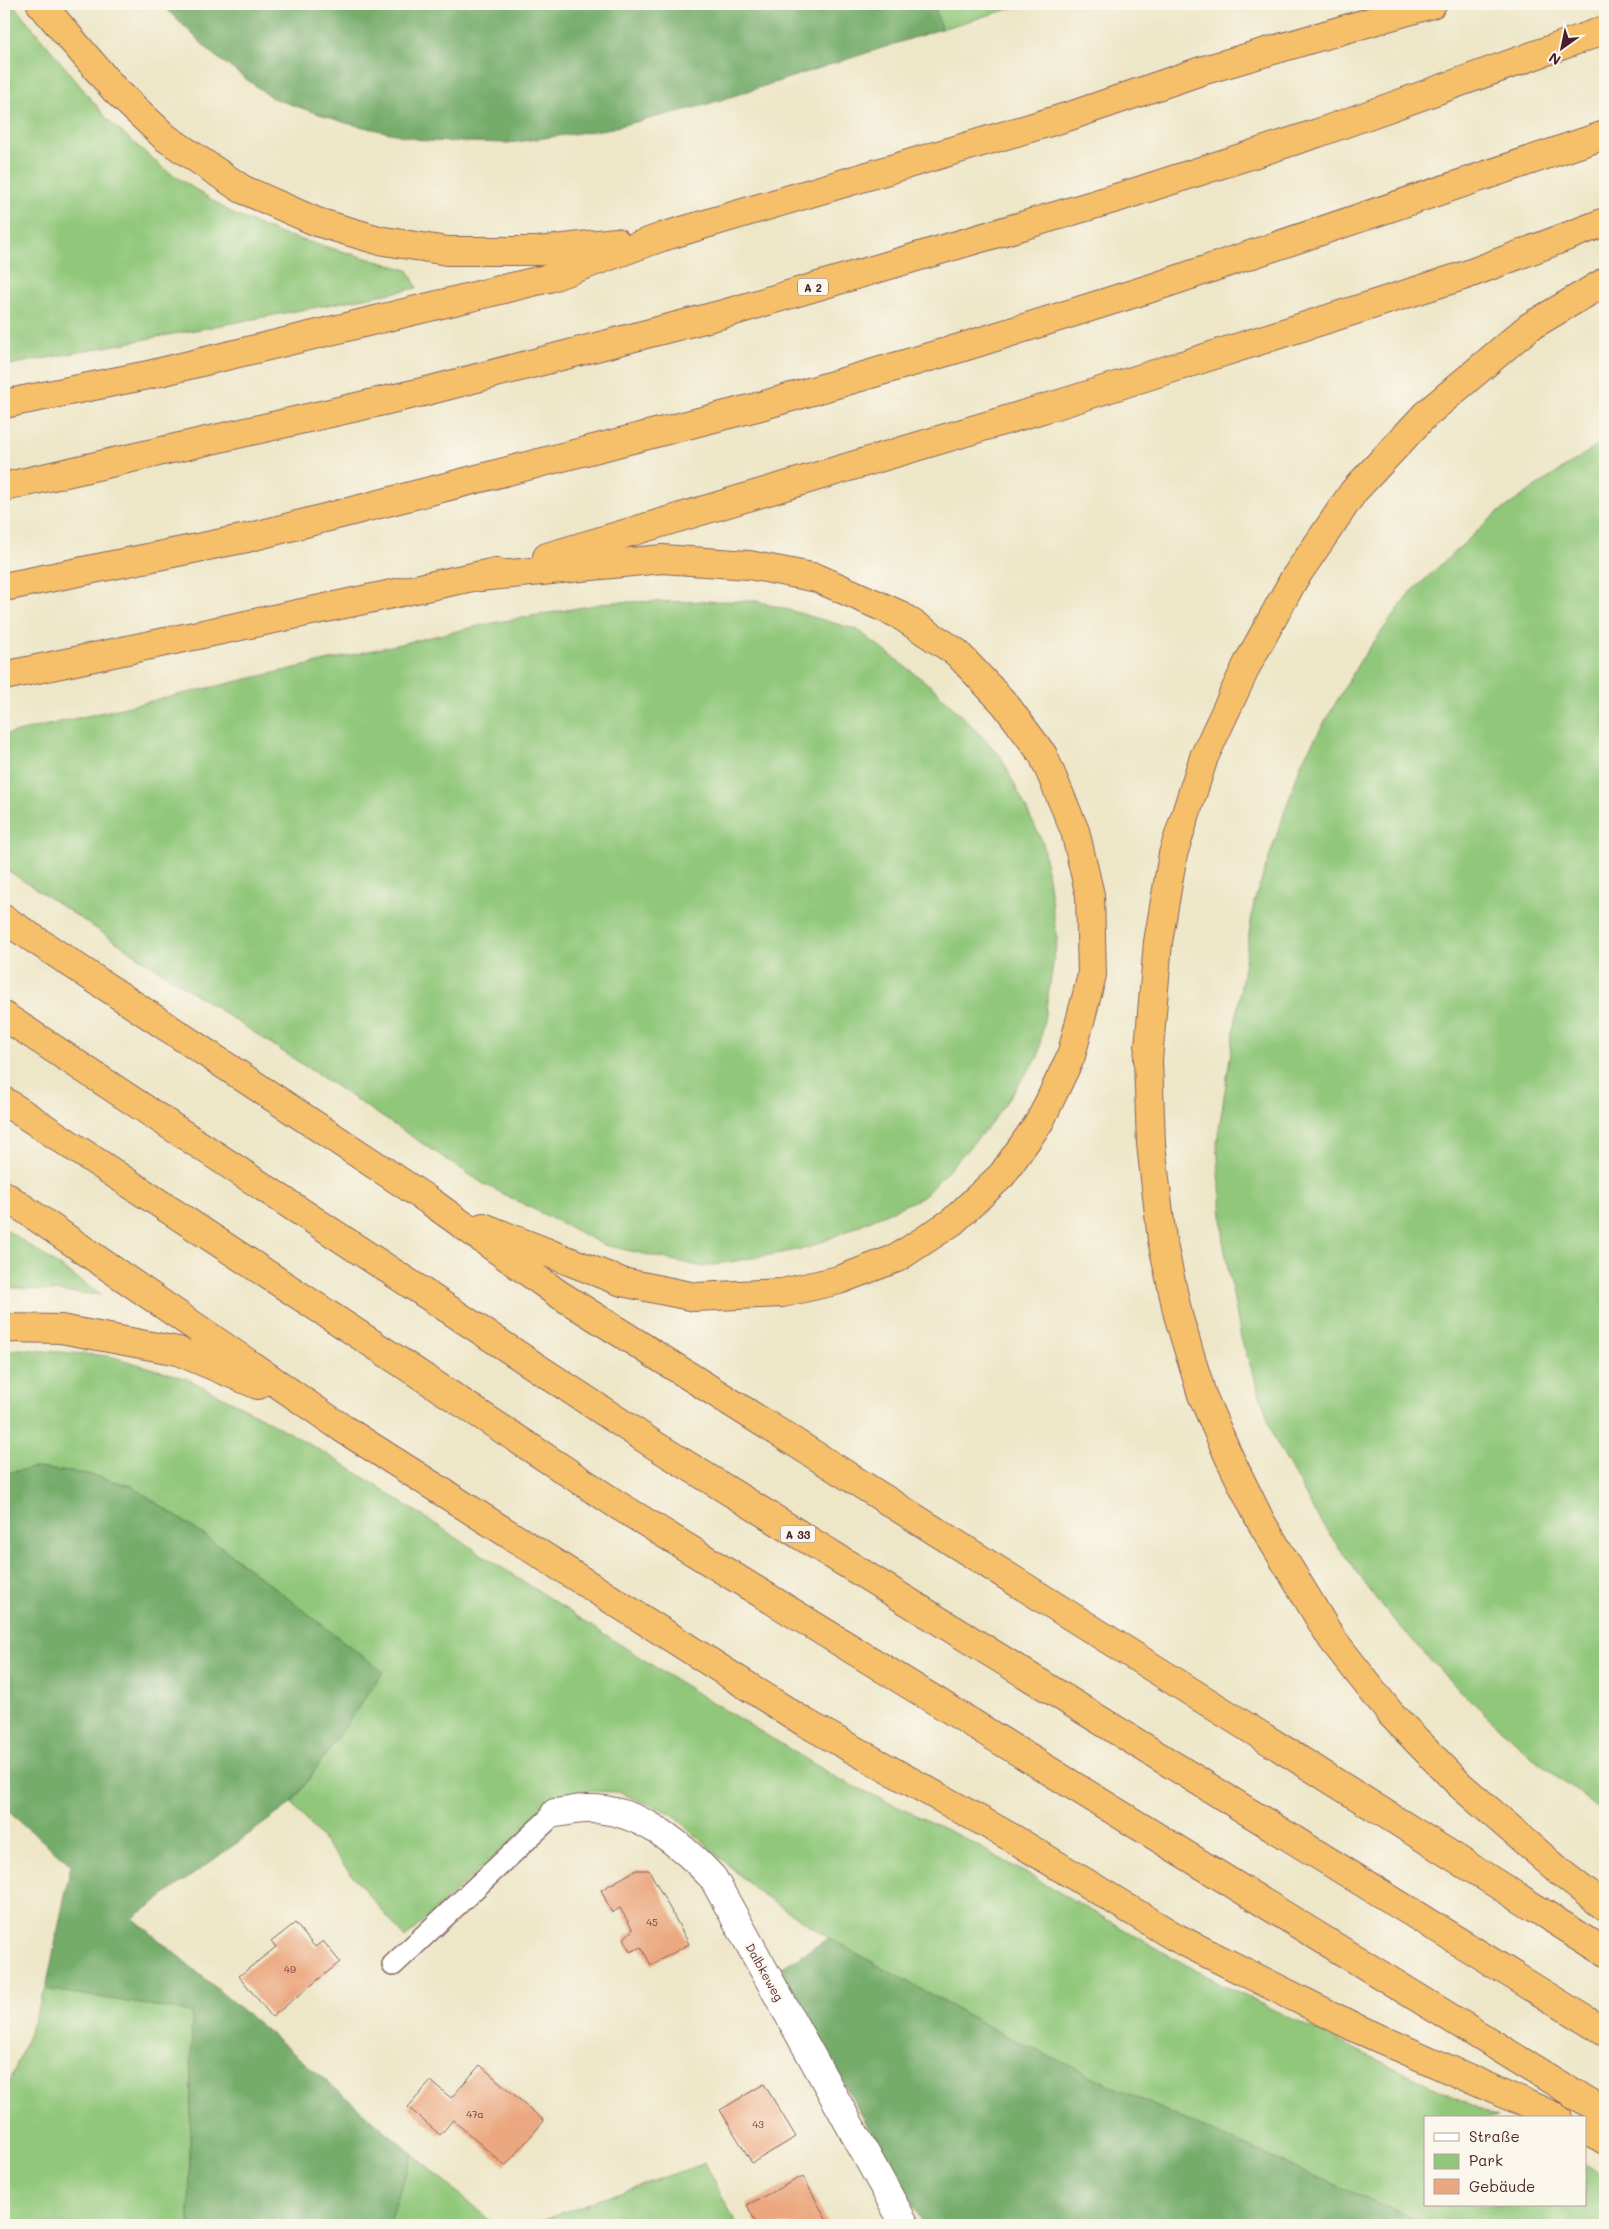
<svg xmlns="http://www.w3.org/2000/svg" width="1609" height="2229" font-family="Mali,sans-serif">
	<rect width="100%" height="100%" fill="#fbf7ec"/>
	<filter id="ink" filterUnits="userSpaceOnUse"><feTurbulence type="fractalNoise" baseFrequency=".02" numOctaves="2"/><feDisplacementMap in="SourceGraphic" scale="10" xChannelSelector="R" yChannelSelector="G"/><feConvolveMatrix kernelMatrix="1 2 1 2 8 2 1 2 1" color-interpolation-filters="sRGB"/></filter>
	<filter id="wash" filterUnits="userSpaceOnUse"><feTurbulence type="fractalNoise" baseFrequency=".0096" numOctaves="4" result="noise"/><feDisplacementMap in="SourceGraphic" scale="20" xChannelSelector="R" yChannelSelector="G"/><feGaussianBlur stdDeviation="1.12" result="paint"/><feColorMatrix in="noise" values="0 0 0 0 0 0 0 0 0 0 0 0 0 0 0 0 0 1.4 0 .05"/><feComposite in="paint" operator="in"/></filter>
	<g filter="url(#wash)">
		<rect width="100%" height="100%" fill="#ede6c7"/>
		<path fill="#91c77a" stroke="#6e7352" d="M4 4H13L109 121 164 169 235 215 281 234 408 270 417 288 4 366Z
			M934 4H1026L941 29Z
			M1605 440V1814L1526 1752 1448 1679 1379 1603 1320 1521 1275 1440 1241 1338 1224 1246 1217 1142 1254 902 1302 761 1360 661 1410 593 1496 514Z
			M757 601 858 630 937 691 1000 755 1043 843 1057 940 1038 1057 990 1125 923 1197 808 1248 703 1267 604 1245 484 1184 4 868V735L487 624 612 602Z
			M4 1228 101 1295 4 1287Z
			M21 1349 110 1356 188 1379 258 1415 337 1460 667 1675 839 1779 966 1839 1188 1966 1253 2000 1498 2118H1425V2205H1585V2164L1605 2177V2225H1429L1191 2123 1000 2033 829 1938 756 1890 671 1813 618 1792 585 1791 541 1808 522 1831 405 1938 292 1803 383 1672 224 1549 132 1486 87 1474 35 1468 4 1473V1351Z
			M46 1989 192 2012 189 2225H4V2097Z
			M413 2154 495 2225H388Z
			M705 2163 737 2225H526Z"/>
		<path fill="#74ac6a" stroke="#5f664a" d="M161 4H934L941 29 702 106 607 129 509 143 426 141 346 123 272 98 215 56Z
			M35 1468 87 1474 132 1486 224 1549 383 1672 292 1803 133 1918 413 2154 388 2225H189L192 2012 46 1989 71 1865 4 1808V1473Z
			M829 1938 1000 2033 1191 2123 1429 2225H924L779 1969Z"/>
		<g id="blocks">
			<path fill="#eba77f" d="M636 1870H649L689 1944 651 1965 641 1947 630 1952 624 1938 633 1930 620 1908 612 1913 601 1890Z
				M295 1923 315 1947 323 1941 340 1962 272 2017 239 1976 276 1947 271 1942Z
				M480 2065 544 2121 505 2166 453 2120 440 2135 408 2107 431 2081 451 2098Z
				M764 2084 796 2137 752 2163 720 2110Z
				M803 2176 829 2225H757L747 2205Z"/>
		</g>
	</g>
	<g filter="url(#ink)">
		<use href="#blocks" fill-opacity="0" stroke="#836562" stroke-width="1"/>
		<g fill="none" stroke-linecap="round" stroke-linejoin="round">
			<g stroke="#836562" stroke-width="24">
				<path id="service" d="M393 1965 555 1813"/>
			</g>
			<g stroke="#836562" stroke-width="30">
				<path id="minor" d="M555 1813C565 1812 576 1809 586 1809 637 1807 680 1843 713 1878L905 2225"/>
			</g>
			<g stroke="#836562" stroke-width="30">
				<path id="motorway" d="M41 4 114 89 166 138 242 189 317 222 378 240 447 251H538L616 242
					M1605 282 1529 327 1425 415 1354 491 1294 579 1248 663 1204 757 1173 854 1158 942 1148 1060 1151 1144 1162 1240 1178 1315 1202 1395 1229 1457 1261 1522 1332 1639 1390 1713 1460 1785 1565 1876 1605 1907
					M4 404 148 375 549 278 662 237 1070 116 1201 71 1432 4
					M4 487 427 391 727 313 1123 196 1318 133 1605 30
					M547 557 1066 402 1466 275 1605 222
					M480 577 662 559 749 565 817 578 898 614 956 652 1005 704 1043 755 1075 831 1090 895 1092 975 1071 1056 1040 1121 1002 1175 952 1222 897 1258 839 1280 782 1293 695 1297 622 1282 483 1227
					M4 587 247 538 757 407 960 348 1158 286 1605 135
					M4 676 496 572
					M4 919 431 1202 557 1293 1605 1952
					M4 1016 656 1446 1605 2032
					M4 1101 616 1504 1605 2113
					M4 1195 342 1428 804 1722 1014 1839 1175 1937 1356 2028 1558 2118
					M4 1328 61 1329 178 1351 258 1385
					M1585 2130 1605 2140"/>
			</g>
			<use href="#service" stroke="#fff" stroke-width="21"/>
			<use href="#minor" stroke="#fff" stroke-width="28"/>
			<use href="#motorway" stroke="#f6c06b" stroke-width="28"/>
		</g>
	</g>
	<g text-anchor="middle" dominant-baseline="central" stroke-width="4.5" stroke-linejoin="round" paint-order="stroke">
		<g font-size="10" fill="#724140">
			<text x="652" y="1922">45</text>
			<text x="290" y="1969">49</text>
			<text x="475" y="2114">47a</text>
			<text x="758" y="2124">43</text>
		</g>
		<g fill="#fbf7ec" stroke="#7f6065" stroke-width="1">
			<rect x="798" y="278.5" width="30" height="17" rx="4"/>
			<rect x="780.5" y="1525.5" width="35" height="17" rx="4"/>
		</g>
		<g font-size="11" font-weight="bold" fill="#4a1f2b">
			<text x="813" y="287">A 2</text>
			<text x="798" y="1534">A 33</text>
		</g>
		<g font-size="12" fill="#4a1f2b" stroke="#fbf7ec">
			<text transform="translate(765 1972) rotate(61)">Dalbkeweg</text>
		</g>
	</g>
	<rect width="1609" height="2229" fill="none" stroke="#fbf7ec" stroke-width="20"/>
	<rect x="1424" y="2116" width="162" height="90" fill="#fbf7ec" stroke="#b4a19f"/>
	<rect x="1434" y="2133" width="25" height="8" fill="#ffffff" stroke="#b4a19f"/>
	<text x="1469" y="2142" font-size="15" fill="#4a1f2b">Straße</text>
	<rect x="1434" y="2154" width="25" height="15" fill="#91c77a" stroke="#b4a19f"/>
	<text x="1469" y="2166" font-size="15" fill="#4a1f2b">Park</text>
	<rect x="1434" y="2179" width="25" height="15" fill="#eba77f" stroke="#b4a19f"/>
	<text x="1469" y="2192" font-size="15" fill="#4a1f2b">Gebäude</text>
	<g transform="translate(1562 48) rotate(213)" stroke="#fbf7ec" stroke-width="4" paint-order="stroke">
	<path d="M0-4L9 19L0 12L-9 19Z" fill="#4a1f2b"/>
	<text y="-8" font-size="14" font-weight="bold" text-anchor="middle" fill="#4a1f2b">N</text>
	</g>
</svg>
